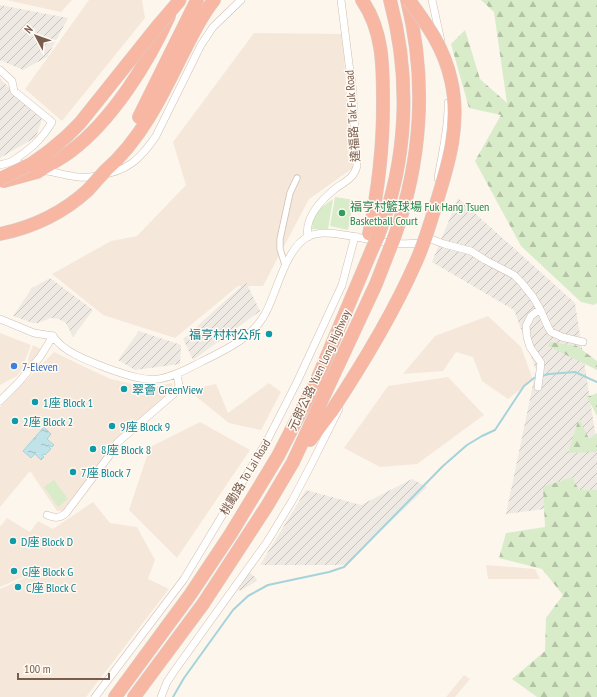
<svg xmlns="http://www.w3.org/2000/svg" width="597" height="697" font-family="'PT Sans Narrow','Noto Sans TC',sans-serif">
	<defs>
		<pattern id="industrial-furrows" width="10" height="10" patternUnits="userSpaceOnUse"><rect width="10" height="10" fill="#efe9e4"/><path d="M-1 1l2-2M0 10L10 0M9 11l2-2" fill="none" stroke="#c7c0bb"/></pattern>
		<pattern id="forest-firs" width="22" height="20" patternUnits="userSpaceOnUse"><rect width="22" height="20" fill="#d8ecc9"/><path d="M5 1l3.5 6h-7zM16 11l3.5 6h-7z" fill="#b4c2a5"/></pattern>
		<pattern id="water-ripples" width="26" height="14" patternUnits="userSpaceOnUse"><rect width="26" height="14" fill="#bfe3e8"/><path d="M2 4q2-2 4 0t4 0M15 11q2-2 4 0t4 0" fill="none" stroke="#a0bbbe"/></pattern>
	</defs>
	<rect width="100%" height="100%" fill="#fdf6ec"/>
	<path fill="#f5e8da" d="M6 0H72L61 12Z
		M89 0H142L145 18 62 121 25 89Z
		M254 33 342 34 353 168 309 199 263 286H238L175 338 103 315 52 274 111 241 137 236 186 185 173 142Z
		M488 316 521 347 533 380 508 399 482 381 473 357 456 352 443 371 403 374 435 336Z
		M0 333 31 345 21 371 17 376 0 385Z
		M33 345 41 349 29 366 28 358Z
		M54 352 91 370 111 379 149 388 172 383 173 391 113 443 101 464 75 495 64 511H57L30 471 0 507V407Z
		M448 377 484 415 417 464 380 467 344 448 388 386Z
		M269 383 281 392 261 430 229 423 188 390 216 384 228 413Z
		M200 422 250 450 177 558 129 510 150 447Z
		M93 502 110 523 137 527 155 560 148 579 169 589 86 697H0V589L22 579 25 576 0 587V525L1 526 7 518 30 532 38 521 53 529Z
		M486 565 535 569 540 579H488Z
		M464 675 470 679 455 697H446Z"/>
	<path fill="url(#industrial-furrows)" d="M0 5 68 18 47 57 23 70 0 60Z
		M0 79 42 119 36 137 0 158Z
		M458 198 575 303 597 445V502L506 514 536 370 514 310 432 262Z
		M50 278 93 310 73 337 66 323 59 319 51 318 38 323H33L13 316 32 288Z
		M246 282 260 311 193 360 183 339Z
		M139 331 181 345 180 364 135 370 118 360Z
		M412 479 427 487 345 565H260L306 490 361 505Z
		M249 572 256 578 257 581 240 591 237 587Z"/>
	<path fill="#d8ecc9" d="M335 197 354 200 348 230 330 226Z
		M333 199 328 229H312L313 217 322 207Z
		M54 480 68 499 58 507 44 487Z"/>
	<path fill="url(#forest-firs)" d="M481 0H597V303L594 305 581 302 521 246 475 161 501 115 469 108 451 44 465 30 480 79 507 103 494 12Z
		M550 342 577 346 597 361V370L548 346Z
		M597 393V416L587 397Z
		M579 418 589 439 597 433V452L568 453Z
		M572 477 579 490H597V697H537L512 679 545 651 546 618 563 595 542 569 499 558 506 533 545 527 543 487Z"/>
	<path fill="url(#water-ripples)" stroke="#a5d3da" d="M44 427 51 434 47 439 54 445 52 447 50 446 49 447 51 449 45 455 44 454 42 455 44 457 41 460 35 454 31 458 23 451Z"/>
	<g fill="none" stroke-linecap="round" stroke-linejoin="round">
		<path stroke="#a5d3da" stroke-width="2" d="M173 697 184 678 233 610 248 596 268 585 329 572 344 567 443 466 467 445 482 436 495 430 524 386 534 378 549 374 575 372 597 382"/>
		<g stroke="#d1beb0" stroke-width="7">
			<path id="pedestrian" d="M285 265 280 249V239L290 193 297 178"/>
		</g>
		<g stroke="#d1beb0" stroke-width="8">
			<path id="minor" d="M432 0 441 41
				M0 70 12 81 14 91 52 122C41 141 29 150 11 162
				M0 165 11 162 25 165
				M43 170C55 172 67 176 79 177 85 178 91 177 97 176 127 171 139 161 156 136L201 45 213 27 241 0
				M438 178C442 153 449 128 448 103
				M308 237C304 217 321 200 336 188 346 181 354 178 357 166L352 83 349 64 341 0
				M431 239 444 244 471 251 485 260 514 275 521 282 533 297 540 309 548 327 551 332 562 337 583 342
				M0 319 34 333 53 336
				M53 336C63 353 94 363 112 370 127 375 143 381 159 379 175 376 187 369 201 362 225 350 252 338 265 314 277 293 285 248 309 236 318 232 328 233 338 234 367 238 397 248 425 242
				M538 387 541 363 530 347 527 337 526 326 531 316 540 309
				M0 401 18 383 40 357 53 336
				M47 515C55 518 59 519 66 513L109 456 112 449 118 442 177 391 179 385 177 375
				M95 697 184 579 267 441 297 382 342 285 355 236
				M161 697 167 682 175 670 267 542 292 501 311 465 339 409"/>
		</g>
		<g stroke="#dad1cd" stroke-width="14">
			<path id="motorway" d="M362 0C384 32 383 69 383 106 383 151 378 191 369 234
				M139 117 197 0
				M31 164 48 152
				M42 169C52 163 62 158 71 151 112 120 148 63 169 16
				M105 171C140 141 162 96 182 55 192 36 200 17 214 0
				M4 181 37 172
				M0 234C34 227 63 213 88 190
				M378 236C408 161 411 77 390 0
				M394 238C422 161 427 79 407 0
				M310 440 331 412
				M115 697 190 595 230 535 278 456 316 382 373 247
				M134 697 203 604 267 506 293 462 376 284 390 248"/>
		</g>
		<use href="#pedestrian" stroke="#fff" stroke-width="5.5"/>
		<use href="#minor" stroke="#fff" stroke-width="7"/>
		<use href="#motorway" stroke="#f7b7a3" stroke-width="13"/>
		<g stroke="#dad1cd" stroke-width="14" stroke-linecap="butt">
			<path id="motorway-bridge" d="M48 152 67 136 80 123 156 28 180 0
				M37 172 42 169
				M0 179 31 164
				M88 190 105 171
				M373 247 378 236
				M390 248 394 238
				M331 412C362 365 392 316 415 264 424 245 430 224 436 204 449 163 461 123 451 80 444 48 428 26 409 0"/>
		</g>
		<use href="#motorway-bridge" stroke="#f7b7a3" stroke-width="13"/>
	</g>
	<circle fill="#2e9e5b" stroke="#fffaf3" stroke-width="1.5" cx="342" cy="213" r="4"/>
	<g fill="#0f9aa8" stroke="#fffaf3" stroke-width="1.5">
		<circle cx="269" cy="334" r="4"/>
		<circle cx="124" cy="389" r="4"/>
		<circle cx="35" cy="402" r="4"/>
		<circle cx="15" cy="421" r="4"/>
		<circle cx="112" cy="426" r="4"/>
		<circle cx="93" cy="449" r="4"/>
		<circle cx="73" cy="472" r="4"/>
		<circle cx="13" cy="541" r="4"/>
		<circle cx="14" cy="571" r="4"/>
		<circle cx="18" cy="587" r="4"/>
	</g>
	<circle fill="#3f7fe0" stroke="#fffaf3" stroke-width="1.5" cx="14" cy="366" r="4"/>
	<g text-anchor="middle" dominant-baseline="central" stroke-width="3" stroke-linejoin="round" paint-order="stroke">
		<g font-size="12" fill="#7a5c4d" stroke="#fffaf3">
			<text transform="translate(352 116) rotate(-94)">達福路 Tak Fuk Road</text>
			<text transform="translate(319 370) rotate(-65)">元朗公路 Yuen Long Highway</text>
			<text transform="translate(245 477) rotate(-59)">桃勵路 To Lai Road</text>
		</g>
		<g font-size="12" fill="#27864d" stroke="#fffaf3" text-anchor="start">
			<text x="350" y="206">福亨村籃球場 Fuk Hang Tsuen<tspan x="350" dy="14">Basketball Court</tspan></text>
		</g>
		<g font-size="12" fill="#0d838f" stroke="#fffaf3" text-anchor="start">
			<text x="261" y="334" text-anchor="end">福亨村村公所</text>
			<text x="132" y="389">翠薈 GreenView</text>
			<text x="43" y="402">1座 Block 1</text>
			<text x="23" y="421">2座 Block 2</text>
			<text x="120" y="426">9座 Block 9</text>
			<text x="101" y="449">8座 Block 8</text>
			<text x="81" y="472">7座 Block 7</text>
			<text x="21" y="541">D座 Block D</text>
			<text x="22" y="571">G座 Block G</text>
			<text x="26" y="587">C座 Block C</text>
		</g>
		<g font-size="12" fill="#366cbe" stroke="#fffaf3" text-anchor="start">
			<text x="22" y="366">7-Eleven</text>
		</g>
	</g>
	<g transform="translate(36 36) rotate(311)" stroke="#fffaf3" stroke-width="3" paint-order="stroke">
	<path d="M0-3L7 15L0 10L-7 15Z" fill="#7a5c4d"/>
	<text y="-6" font-size="11" font-weight="bold" text-anchor="middle" fill="#7a5c4d">N</text>
	</g>
	<path d="M18 673v6h91v-6" fill="none" stroke="#7a5c4d" stroke-width="2"/>
	<text x="24" y="673" font-size="12" fill="#7a5c4d" stroke="#fffaf3" stroke-width="3" paint-order="stroke">100 m</text>
</svg>
